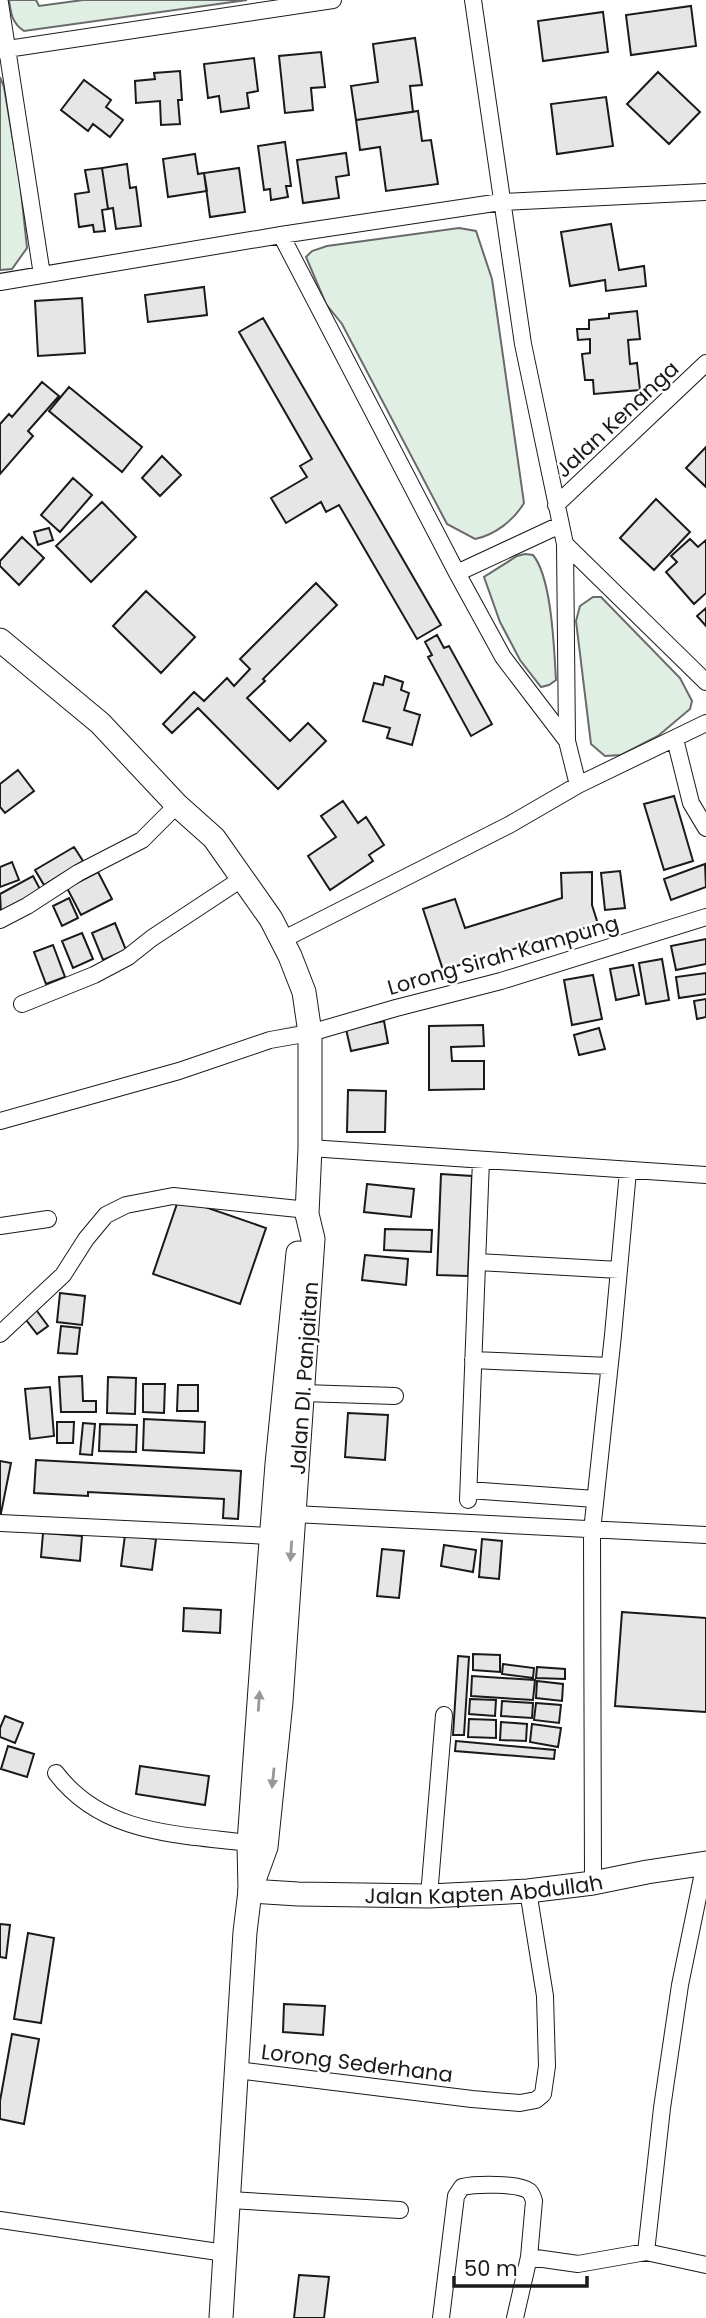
<svg xmlns="http://www.w3.org/2000/svg" width="706" height="2318" font-family="Poppins,sans-serif">
	<rect width="100%" height="100%" fill="#fff"/>
	<path fill="#e0efe3" stroke="#6a6a6a" stroke-width="2" d="M9 0H36L39 6 83 0H247L24 31C12 23 11 14 9 0Z
		M0 77 4 87 20 182 27 248 12 269 0 270Z
		M459 228 476 231 492 279 524 503C514 520 495 535 475 539L447 524 342 324 326 304 306 257 312 251 327 246Z
		M525 554 533 555C552 578 554 649 556 680L549 685 541 687 520 660 500 622 484 577 517 556Z
		M593 597H601L680 678 692 701 690 709 658 736 621 755 605 756 591 744 576 621 580 606Z"/>
	<g fill="none" stroke-linecap="round" stroke-linejoin="round">
		<path stroke="#c6d2dc" stroke-width="5" d="M278 1032 302 1026"/>
	</g>
	<path fill="#e6e6e6" stroke="#1a1a1a" stroke-width="2" d="M691 6 696 46 631 55 626 15Z
		M603 12 608 52 543 61 538 21Z
		M415 38 422 85 410 86 413 112 356 120 351 86 378 82 373 44Z
		M321 52 325 87 311 88 313 110 285 113 279 56Z
		M254 58 258 91 247 93 249 108 221 112 219 96 208 98 204 64Z
		M180 71 182 100H178L180 124 161 125 160 101 136 103 135 81 155 79 154 73Z
		M658 72 700 112 669 144 627 104Z
		M84 80 111 100 106 107 123 120 110 137 93 124 88 131 61 110Z
		M606 97 613 146 557 154 551 104Z
		M418 111 422 141 431 140 438 184 386 191 380 147 360 150 356 120Z
		M285 142 291 186H286L288 197 271 200 270 189 264 190 258 146Z
		M346 153 349 175 336 177 339 198 303 203 297 160Z
		M195 154 198 174 204 173 207 191 168 197 163 159Z
		M127 164 130 188 136 187 141 226 116 229 113 208 108 209 102 168Z
		M102 168 108 209 102 210 105 231 94 232 93 225 79 227 75 194 89 192 85 170Z
		M239 168 245 212 210 217 204 173Z
		M611 224 619 270 644 266 646 286 606 291 605 280 570 286 561 232Z
		M204 287 207 315 148 322 145 295Z
		M82 298 85 353 38 356 35 301Z
		M637 311 640 339 628 340 630 364 637 363 640 390 594 394 593 380H585L582 354 590 353V339L578 340 577 329H589V320L609 318V314Z
		M263 318 441 625 417 639 339 505 326 512 321 502 286 523 271 498 307 477 300 466 312 459 239 332Z
		M42 382 59 396 28 431 33 436 0 474V424L9 414 12 417Z
		M69 387 142 447 122 472 49 411Z
		M706 447V487L686 468Z
		M162 456 181 475 160 496 142 478Z
		M73 478 92 495 60 532 41 515Z
		M656 499 690 532 654 570 620 538Z
		M102 502 136 537 91 582 56 546Z
		M49 528 53 540 38 545 34 532Z
		M22 537 44 558 19 585 0 566V561Z
		M690 539 698 547 706 540V593L694 604 666 572 677 562 671 556Z
		M316 583 337 605 263 679 265 681 247 698 290 741 308 723 326 741 278 789 198 708 172 733 163 724 194 692 204 701 227 678 234 686 250 669 240 659Z
		M146 591 195 637 161 673 113 626Z
		M706 608V626L697 616Z
		M437 635 444 648 449 646 492 724 471 736 428 657 432 655 425 642Z
		M385 676 403 682 401 690 409 693 404 710 420 715 412 745 387 738 390 728 363 721 374 683 383 685Z
		M18 770 34 791 5 813 0 807V784Z
		M674 796 693 861 664 870 644 804Z
		M343 801 358 823 366 817 384 845 369 855 373 861 330 890 308 856 336 837 321 816Z
		M74 847 83 861 44 885 35 870Z
		M12 862 19 880 0 887V867Z
		M705 864 706 887 671 900 664 879Z
		M620 871 625 908 605 910 601 873Z
		M98 872 112 899 81 915 67 888Z
		M592 872V905L598 924 443 970 423 909 455 899 465 928 562 898 561 873Z
		M33 876 41 891 1 913 0 894Z
		M69 898 78 918 62 926 53 906Z
		M115 923 126 950 103 960 92 933Z
		M82 933 93 959 73 968 62 941Z
		M706 939V964L676 970 671 946Z
		M53 945 65 977 46 984 34 952Z
		M662 959 669 1000 646 1004 639 963Z
		M633 965 639 995 616 1000 610 969Z
		M706 973V994L679 998 676 977Z
		M593 975 602 1019 572 1025 564 980Z
		M706 999V1017L697 1019 694 1001Z
		M384 1021 388 1043 351 1051 346 1029Z
		M483 1025 484 1046 451 1047 452 1061H484V1089L429 1090V1026Z
		M599 1028 605 1049 579 1055 574 1035Z
		M348 1090 386 1091 385 1132H347Z
		M441 1174 472 1176 468 1276 437 1275Z
		M367 1184 414 1189 411 1217 364 1212Z
		M179 1198 266 1228 240 1304 153 1274Z
		M385 1229 432 1230 431 1252 384 1250Z
		M365 1255 408 1259 406 1285 362 1280Z
		M60 1293 85 1296 82 1325 57 1322Z
		M34 1307 48 1326 37 1334 23 1316Z
		M61 1326 80 1328 77 1354 58 1353Z
		M82 1376 83 1401H96V1412H61L59 1377Z
		M108 1377 136 1378 135 1414 107 1413Z
		M143 1384H165L164 1413 143 1412Z
		M178 1385H198V1411H177Z
		M50 1387 54 1436 30 1439 25 1389Z
		M348 1413 388 1415 385 1460 345 1457Z
		M144 1419 205 1422 204 1453 143 1450Z
		M57 1422H74L73 1443H57Z
		M83 1423 95 1424 92 1455 80 1454Z
		M100 1424 137 1425 136 1452 99 1451Z
		M36 1460 241 1471 238 1519 223 1518 224 1499 88 1492V1496L34 1493Z
		M0 1461 11 1463 0 1518Z
		M43 1533 82 1536 80 1561 41 1557Z
		M125 1535 156 1539 152 1570 121 1566Z
		M482 1539 502 1541 499 1579 479 1577Z
		M444 1545 476 1550 473 1572 441 1566Z
		M382 1549 404 1551 399 1598 377 1596Z
		M184 1608 221 1610 220 1633 183 1631Z
		M622 1612 706 1618V1712L615 1706Z
		M473 1654 500 1655V1672L473 1670Z
		M458 1656 469 1657 464 1735H453Z
		M503 1664 534 1668 533 1678 502 1674Z
		M537 1667 565 1669V1679L536 1678Z
		M472 1676 535 1680 533 1700 471 1696Z
		M537 1681 563 1684 562 1701 536 1698Z
		M470 1699 496 1700 495 1716 469 1714Z
		M502 1701 533 1703 532 1718 501 1716Z
		M536 1703 561 1705 559 1723 534 1720Z
		M5 1716 23 1723 15 1743 0 1737V1728Z
		M469 1719 496 1720V1738L468 1737Z
		M501 1722 527 1724 526 1741 500 1740Z
		M532 1724 561 1728 558 1747 530 1742Z
		M456 1741 555 1750 554 1759 455 1751Z
		M8 1746 34 1754 27 1777 1 1769Z
		M140 1766 209 1776 205 1805 136 1794Z
		M0 1924 10 1925 6 1958 0 1957Z
		M28 1933 54 1938 41 2023 14 2019Z
		M284 2004 325 2006 323 2035 283 2032Z
		M12 2034 39 2039 24 2124 0 2119V2101Z
		M299 2275 329 2277 324 2318H294Z"/>
	<g fill="none" stroke-linecap="round" stroke-linejoin="round">
		<g stroke="#1a1a1a" stroke-width="18">
			<path id="minor" d="M473 0 523 344 565 544 567 741
				M0 3 42 275
				M0 50 333 0
				M281 235 457 573 503 657 567 741 578 785
				M0 282 281 235 501 202 706 192
				M556 505 706 363
				M565 544 706 682
				M457 573 560 525
				M675 739 691 803 706 828
				M0 920 27 906 78 873 142 840 177 805
				M282 940 509 825 578 785 706 723
				M22 1004 94 975 128 957 152 938 243 878
				M0 1121 179 1071 270 1040 310 1033 396 1008 501 981 706 917
				M310 1148 706 1175
				M0 1226 48 1219
				M477 1262 619 1270
				M0 1334 63 1275 86 1239 106 1215 126 1205 173 1196 308 1210
				M473 1360 609 1366
				M303 1393 395 1396
				M469 1490 595 1499
				M468 1500 481 1160
				M294 1514 706 1535
				M0 1523 271 1536
				M56 1773C103 1835 178 1834 249 1843
				M593 1883 592 1531 613 1335 628 1171
				M429 1896 444 1715
				M237 2070 472 2099 520 2103 536 2100 543 2094 547 2066 545 1996 528 1891
				M229 2200 400 2210
				M0 2220 225 2253
				M646 2252 662 2108 680 1985 705 1863
				M529 2257 578 2264 646 2252 706 2265
				M441 2318 456 2196 462 2187C475 2184 519 2183 529 2191 532 2194 533 2197 534 2201L529 2257 515 2318"/>
		</g>
		<g stroke="#1a1a1a" stroke-width="25">
			<g id="secondary">
				<path d="M0 640 100 723 177 805 214 838 271 919 290 956 304 992 310 1033V1148L307 1214 313 1239 281 1702 266 1847 250 1891"/>
				<path id="s1" d="M250 1891 298 1894 429 1896 528 1891 593 1883 647 1872 706 1863"/>
				<path d="M221 2318 245 1932 250 1891 249 1843 264 1632 277 1464 298 1253"/>
			</g>
		</g>
		<use href="#minor" stroke="#fff" stroke-width="16"/>
		<use href="#secondary" stroke="#fff" stroke-width="23"/>
	</g>
	<defs><path id="oneway-solid" d="M-6-.8H1V-3.2L6.5 0L1 3.2V.8H-6Z" transform="scale(1.75)"/></defs>
	<g fill="#989898">
		<use href="#oneway-solid" transform="translate(291 1551) rotate(94)"/>
		<use href="#oneway-solid" transform="translate(259 1701) rotate(-86)"/>
		<use href="#oneway-solid" transform="translate(273 1778) rotate(96)"/>
	</g>
	<g text-anchor="middle" dominant-baseline="central" stroke-width="5" stroke-linejoin="round" paint-order="stroke">
		<g font-size="21" fill="#1a1a1a" stroke="#fff">
			<text transform="translate(617 419) rotate(-43)">Jalan Kenanga</text>
			<text transform="translate(503 955) rotate(-16)">Lorong Sirah Kampung</text>
			<text transform="translate(304 1378) rotate(-86)">Jalan DI. Panjaitan</text>
			<text stroke="none"><textPath href="#s1" startOffset="234">Jalan Kapten Abdullah</textPath></text>
			<text transform="translate(357 2063) rotate(7)">Lorong Sederhana</text>
		</g>
	</g>
	<path d="M454 2276v10h133v-10" fill="none" stroke="#1a1a1a" stroke-width="3.5"/>
	<text x="464" y="2276" font-size="21" fill="#1a1a1a" stroke="#ffffff" stroke-width="5" paint-order="stroke">50 m</text>
</svg>
